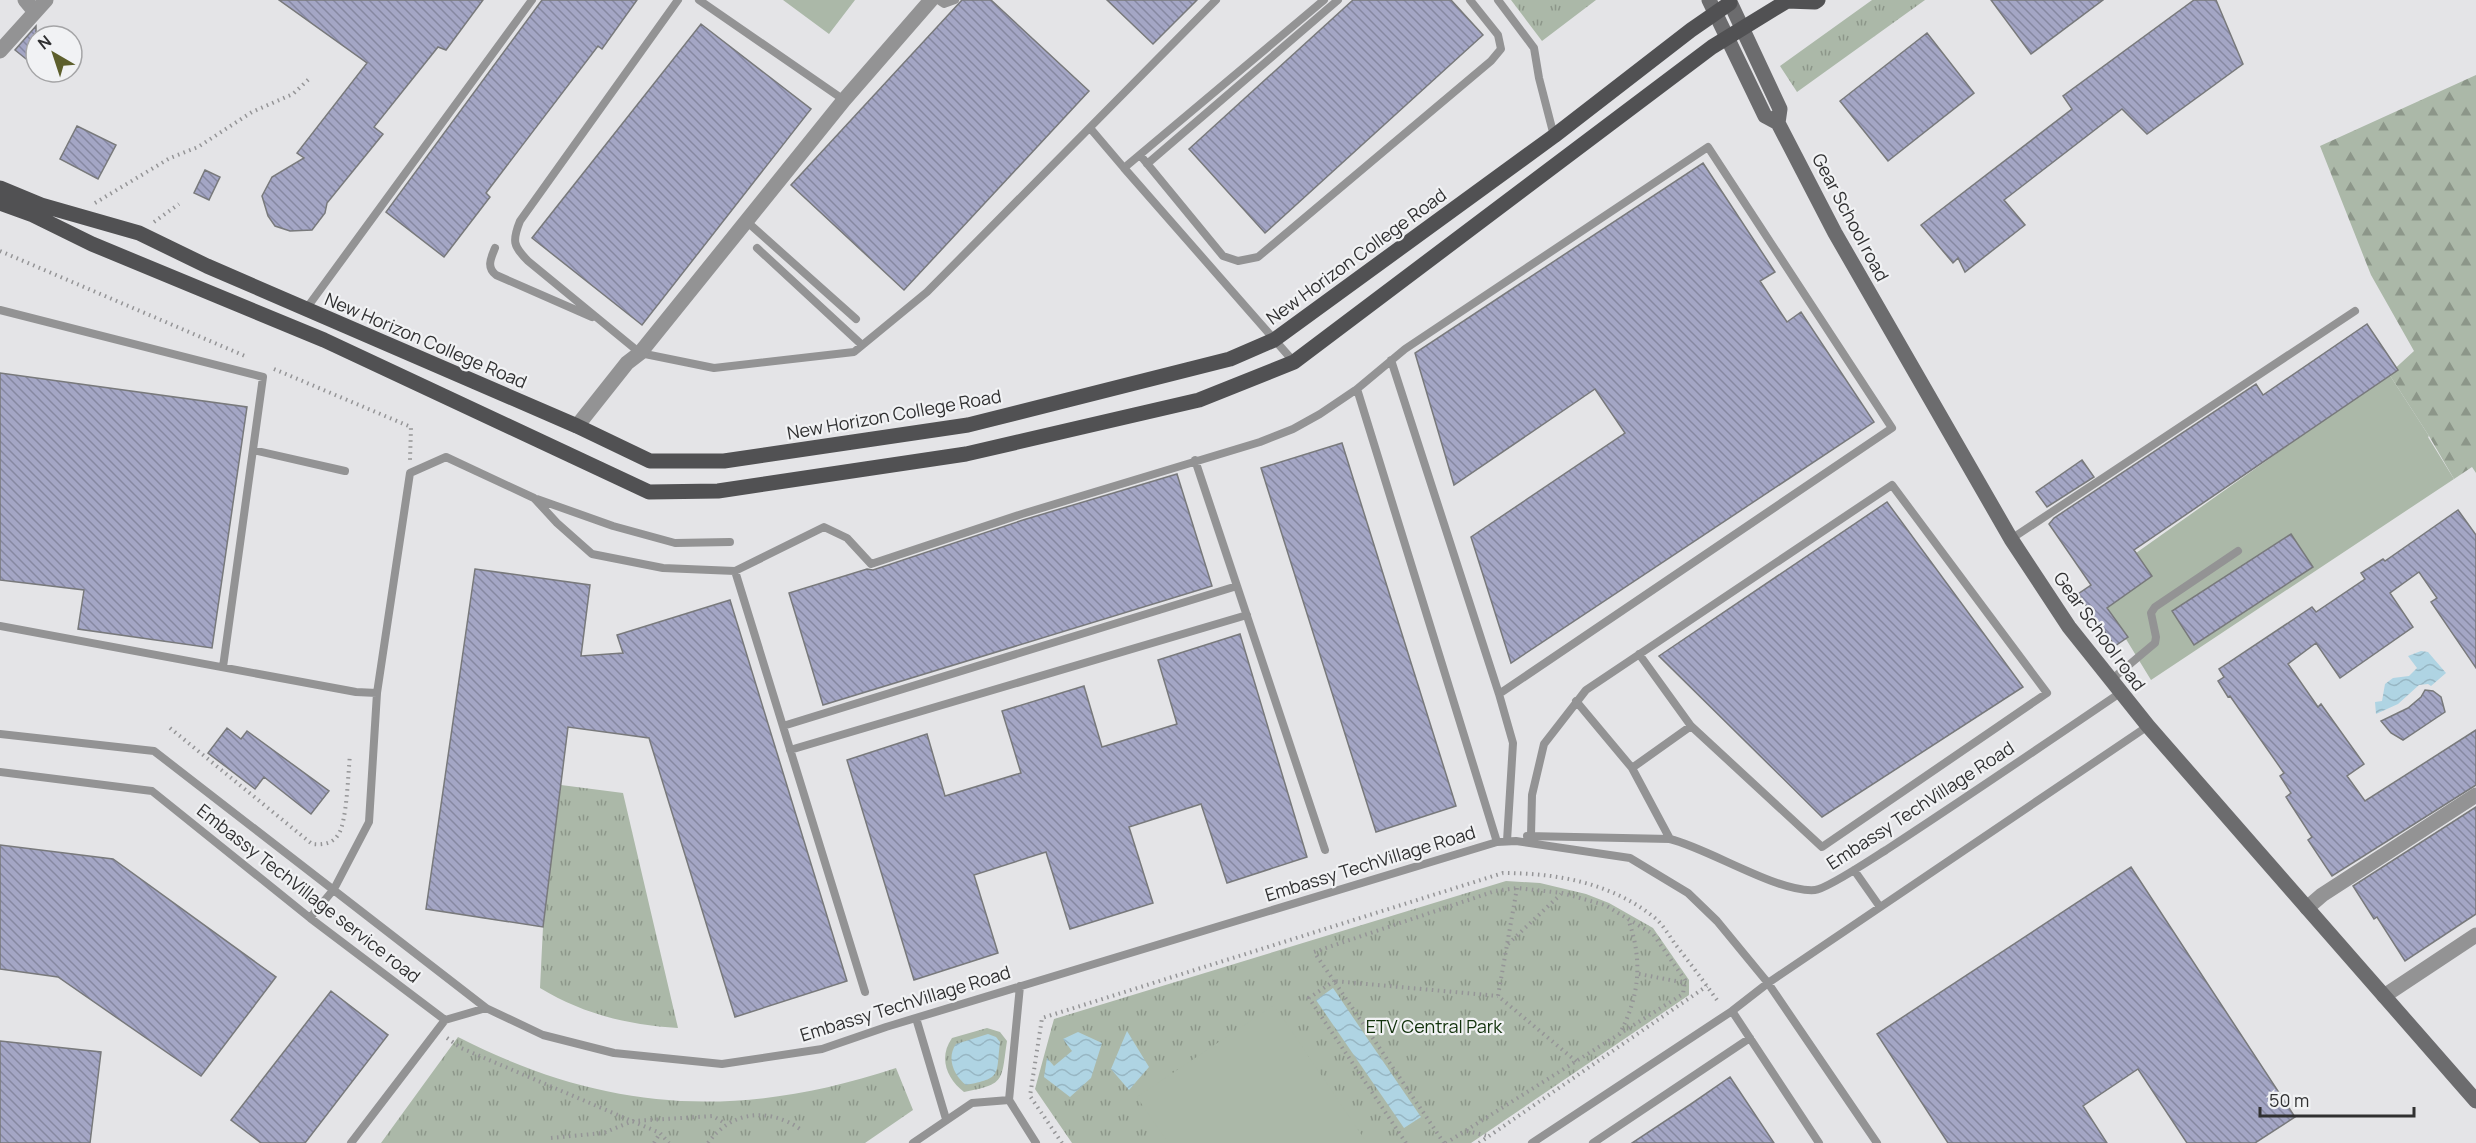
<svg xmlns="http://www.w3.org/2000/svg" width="2476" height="1143" font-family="Manrope,sans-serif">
	<defs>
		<pattern id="grass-tufts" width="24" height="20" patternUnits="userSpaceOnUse" patternTransform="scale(1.5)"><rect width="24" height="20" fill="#abb8a8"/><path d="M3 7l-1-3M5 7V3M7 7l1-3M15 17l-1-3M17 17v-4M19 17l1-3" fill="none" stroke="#8c9689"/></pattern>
		<pattern id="forest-firs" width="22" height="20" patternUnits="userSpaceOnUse" patternTransform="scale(1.5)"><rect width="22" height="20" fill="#abb8a8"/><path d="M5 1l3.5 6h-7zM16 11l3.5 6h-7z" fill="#8c9689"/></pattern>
		<pattern id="water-waves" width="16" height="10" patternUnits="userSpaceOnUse" patternTransform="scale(1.5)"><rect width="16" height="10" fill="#afd4e3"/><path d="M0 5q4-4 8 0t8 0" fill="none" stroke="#97b6c3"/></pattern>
		<pattern id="building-back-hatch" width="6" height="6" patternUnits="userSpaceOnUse" patternTransform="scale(1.5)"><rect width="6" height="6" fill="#a4a6c5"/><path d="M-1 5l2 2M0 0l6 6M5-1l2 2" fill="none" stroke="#8688a1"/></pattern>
	</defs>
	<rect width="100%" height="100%" fill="#e4e4e7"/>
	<path fill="url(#grass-tufts)" d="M1511 0H1596L1542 41Z
		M1872 0H1925L1797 92 1780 66Z
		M561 785 623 793 678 1028C628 1025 583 1014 540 988L543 927Z
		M1506 881 1540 883 1586 894 1609 903 1653 928 1689 980V995L1471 1143H1072L1035 1089 1054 1019Z
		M987 1028 1000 1032 1007 1041C1001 1081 1006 1084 964 1092 947 1079 938 1058 952 1038Z
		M458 1037C606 1113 739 1120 896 1068L913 1110 865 1143H381Z"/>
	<path fill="url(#forest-firs)" d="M2476 75V473L2472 467 2454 479 2429 436 2389 374 2414 351 2371 275 2320 146Z"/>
	<path fill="#abb8a8" d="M783 0H855L829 34Z
		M2389 374 2429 436 2428 437 2454 479 2151 680 2107 608 2136 553Z
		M1274 1005 1367 1143H1168L1137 1097Z"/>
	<path fill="url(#water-waves)" d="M2421 651 2428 652 2446 673 2431 686 2428 684 2419 685 2398 704 2376 714 2375 702 2382 701 2385 684 2393 678 2409 676 2417 668 2408 656Z
		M1333 988 1421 1117 1404 1128 1316 1000Z
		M1127 1031 1149 1067 1129 1090 1111 1069Z
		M1078 1032 1102 1043 1091 1078 1070 1097 1044 1077 1047 1058 1054 1066 1072 1051 1063 1039Z
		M988 1034 996 1037 1000 1042C996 1076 1002 1078 966 1085 954 1076 946 1058 956 1044Z"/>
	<path fill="url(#building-back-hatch)" stroke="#78797b" stroke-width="1.5" d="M279 0H483L446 50 438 47 374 127 383 134 327 203 325 213 312 230 290 231 275 226 268 216 262 196 272 177 304 158 297 153 367 63Z
		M542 0H637L602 49 598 46 486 193 490 197 444 257 386 212Z
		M962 0H991L1089 91 904 290 791 185Z
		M1107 0H1197L1153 44Z
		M1353 0H1451L1483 35 1265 233 1189 149Z
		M1991 0H2103L2031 54Z
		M2194 0H2216L2243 64 2147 134 2122 109 2004 200 2025 225 1965 272 1958 258 1953 263 1921 225 2072 109 2063 96Z
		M701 24 811 109 642 325 532 238Z
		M36 26V67L15 50Z
		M1927 33 1974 93 1888 161 1840 101Z
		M77 126 116 145 98 179 60 159Z
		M1703 163 1775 272 1760 281 1787 322 1801 312 1874 422 1511 663 1471 537 1625 433 1595 389 1454 485 1415 353Z
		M205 170 220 177 209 200 194 193Z
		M2367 324 2398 370 2134 550 2152 576 2107 608 2128 637 2115 646 2078 594 2091 585 2049 524 2054 518 2256 384 2263 395Z
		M0 373 247 407 212 648 78 629 84 590 0 580Z
		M1342 443 1456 806 1376 832 1261 468Z
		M2082 460 2094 477 2047 507 2036 492Z
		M1177 474 1212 586 823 705 789 593 867 569 873 570 1023 520Z
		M1887 502 2023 687 1822 817 1659 656Z
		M2458 510 2476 535V668L2431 602 2437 598 2419 572 2390 593 2413 627 2340 678 2316 643 2288 664 2318 707 2321 704 2364 764 2347 776 2365 801 2476 730V785L2332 876 2308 840 2312 837 2286 797 2291 793 2280 776 2284 773 2230 696 2228 697 2218 681 2224 677 2219 669 2312 607 2316 612 2365 579 2361 573 2383 559 2385 561Z
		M2291 534 2313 567 2194 645 2172 611Z
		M475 569 590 585 581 656 623 653 617 635 730 600 847 981 735 1017 649 738 568 727 543 927 426 909Z
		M1240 634 1307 857 1227 883 1201 804 1129 827 1153 903 1070 929 1046 852 974 875 998 953 914 980 847 760 927 734 945 796 1021 773 1002 711 1084 686 1102 747 1177 724 1158 660Z
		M2425 690 2433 691 2441 697 2445 712 2403 740 2391 733 2381 721 2408 708 2421 697Z
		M227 728 241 739 247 731 329 791 311 814 264 777 255 789 208 753Z
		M2476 807V914L2405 961 2377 917 2374 919 2353 886Z
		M0 845 113 859 276 977 201 1076 58 977 0 969Z
		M2131 867 2295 1117 2255 1143H2187L2138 1069 2083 1106 2107 1143H1948L1877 1034Z
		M331 991 388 1035 305 1143H261L231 1120Z
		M0 1041 101 1052 90 1143H0Z
		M1730 1077 1774 1143H1632L1691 1104Z"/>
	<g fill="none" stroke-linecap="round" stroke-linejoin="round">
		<path stroke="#959597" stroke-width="4" stroke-dasharray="1.5 4.5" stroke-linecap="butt" d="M95 203 170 158 198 147 252 112 293 94 309 79
			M154 222 179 204
			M0 251 245 356
			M274 369 411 427 410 460
			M170 728 312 844C322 845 332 844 338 835 347 823 348 773 350 755
			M1517 888 1498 996 1577 1062
			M1508 944 1561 894
			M1639 974 1686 983
			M1619 1035C1640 996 1643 960 1628 919
			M447 1038 461 1048 660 1133 669 1143
			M1467 1131 1488 1136
			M551 1138 603 1133 633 1121 713 1116 726 1124
			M654 1143 660 1133
			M708 1143C731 1111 768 1107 800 1129
			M1062 1143 1030 1096 1042 1018 1503 873C1557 873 1612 883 1655 918 1663 925 1669 935 1675 944 1690 963 1705 983 1719 1003
			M1406 1143 1309 998 1334 981 1314 952 1495 891 1517 888 1562 893 1605 905 1653 934 1685 980 1683 994 1446 1143
			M1444 1143 1334 981 1498 996
			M1479 1143 1707 986"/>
		<path stroke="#939394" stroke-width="8" d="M678 0 520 221C512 241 513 246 528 261L640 353 714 368 854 352 927 292 1216 0
			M699 0 844 100
			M938 0 944 4 955 0
			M1498 0 1534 48 1539 78 1554 136
			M1090 128 1124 168
			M1140 155 1223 256 1238 261 1258 257 1491 61 1501 49 1498 35 1470 0
			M1147 164 1338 0
			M745 220 856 319
			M495 248C491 258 486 267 496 275L592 317
			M757 248 862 345
			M306 309 532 0
			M0 310 263 377 223 667
			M1391 360 1499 694
			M1294 362 1124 168 1324 0
			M1357 389 1497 842
			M253 450 345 471
			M1195 460 1325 850
			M537 499 613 526 675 543 730 542
			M2011 539 2355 311
			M735 571 865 992
			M0 626 356 692 377 693
			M2111 680 2155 643 2156 637 2151 613 2155 607 2238 551
			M1576 701 1632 768
			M783 726 1237 586
			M0 734 154 751 486 1008 543 1035 614 1053 722 1064 822 1049 886 1027 1497 842 1516 841 1630 858 1688 893 1717 921 1768 983 1877 1143
			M790 750 1247 615
			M0 772 152 791 310 918 445 1020
			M1531 835 1532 795 1544 744 1586 690 1892 485 2047 693 1822 847 1691 726 1639 654
			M1527 836 1670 839C1710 849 1778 893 1815 890 1827 889 1873 858 1886 850 1964 799 2042 746 2120 693
			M1670 839 1632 768 1691 726
			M1854 870 1880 907
			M310 918 334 889 369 822 377 693 410 473 446 457 534 498 557 523 592 554 663 568 735 571 824 527 847 538 871 564 1022 514 1260 442 1293 429 1320 414 1357 389 1405 349 1708 147 1892 428 1499 694 1513 743 1507 841
			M1732 1011 1819 1143
			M916 1018 946 1119
			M1009 1100 1020 986
			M351 1143 445 1020 486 1008
			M913 1143 972 1103 1009 1100 1036 1143
			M1532 1143 1732 1011 1768 983 2148 726
			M1593 1143 1750 1038"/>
		<path stroke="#939394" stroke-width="15" d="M25 0 35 12
			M0 51 46 0
			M577 426 627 363 640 353 844 100 931 0
			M2307 908 2322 895 2476 795
			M2384 996 2476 935"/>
		<path stroke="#6c6c6e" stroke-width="15" d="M1709 0 1765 116 1778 123 1835 233 2011 539 2069 627 2148 726 2476 1101
			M1729 0 1780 109 1778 123"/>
		<path stroke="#515153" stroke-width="15" d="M0 188 41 205 139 233 207 266 577 426 650 461H724L968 425 1230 359 1274 340 1554 136 1691 30 1730 3
			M0 203 33 215 92 244 324 340 649 492 718 491 966 454 1199 400 1294 362 1712 47 1787 1 1815 2 1818 0"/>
	</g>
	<g text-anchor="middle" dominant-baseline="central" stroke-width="4.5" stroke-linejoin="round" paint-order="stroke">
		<g font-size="18" fill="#303031" stroke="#f1f2f4">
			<text transform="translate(1851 217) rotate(62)">Gear School road</text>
			<text transform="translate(1356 256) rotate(-36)">New Horizon College Road</text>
			<text transform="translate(426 340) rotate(23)">New Horizon College Road</text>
			<text transform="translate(894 414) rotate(-10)">New Horizon College Road</text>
			<text transform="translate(2100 631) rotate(54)">Gear School road</text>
			<text transform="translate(1920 805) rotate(-33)">Embassy TechVillage Road</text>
			<text transform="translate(1370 863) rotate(-17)">Embassy TechVillage Road</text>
			<text transform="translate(309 893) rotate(38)">Embassy TechVillage service road</text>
			<text transform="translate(905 1003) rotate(-17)">Embassy TechVillage Road</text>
		</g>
		<g font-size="18" fill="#11310b" stroke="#f1f2f4">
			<text x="1434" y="1026">ETV Central Park</text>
		</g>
	</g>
	<g transform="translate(54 54) rotate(321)"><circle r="28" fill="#f1f2f4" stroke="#a4a4a6" stroke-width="1.5"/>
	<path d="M0-4.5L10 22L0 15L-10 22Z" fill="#5d5f2c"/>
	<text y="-9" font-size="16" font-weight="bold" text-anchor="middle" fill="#303031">N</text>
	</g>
	<path d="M2260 1107v9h154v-9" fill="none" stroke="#303031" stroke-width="3"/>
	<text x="2269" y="1107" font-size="18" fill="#303031" stroke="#f1f2f4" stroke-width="4.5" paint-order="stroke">50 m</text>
</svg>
